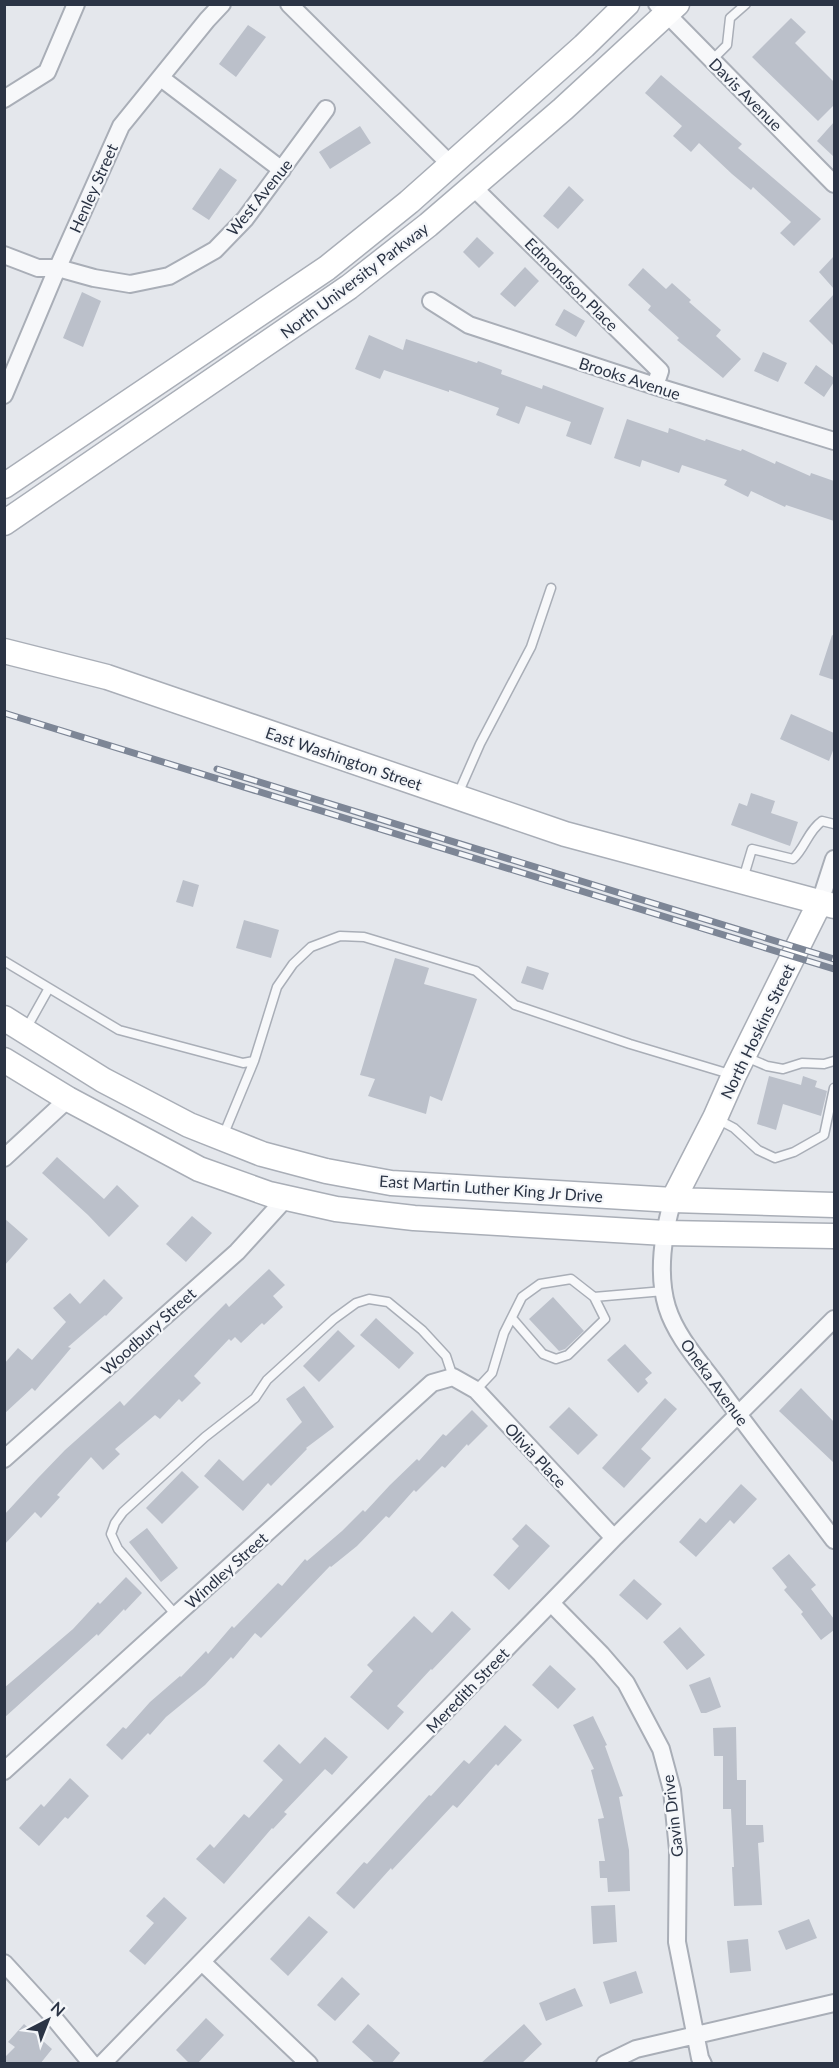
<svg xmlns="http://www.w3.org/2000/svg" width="839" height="2068" font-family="Lato,sans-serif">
	<rect width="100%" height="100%" fill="#e4e7ec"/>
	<path fill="#bbc0ca" d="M791 18 806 32 795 43 834 82V105L818 121 752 57Z
		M248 25 266 37 236 77 219 64Z
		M661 75 742 144 738 148 821 219 794 246 780 233 791 222 753 187 751 190 732 174 699 143 691 152 673 136 682 126 645 93Z
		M834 122V157L817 141Z
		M360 126 371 143 330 169 319 152Z
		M220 168 237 180 209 220 192 209Z
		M569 186 584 200 558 229 543 216Z
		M477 237 494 253 479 268 463 252Z
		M834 256V289L819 272Z
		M525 267 539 281 515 307 500 294Z
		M643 268 666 289 672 283 691 300 689 302 721 330 716 336 741 359 723 378 677 340 679 338 648 310 651 306 628 285Z
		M82 292 101 301 83 347 63 338Z
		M834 294V346L809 321Z
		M564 309 585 321 576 337 555 325Z
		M369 335 403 350 406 339 477 363 478 361 502 370 501 374 542 389 543 385 604 408 591 445 566 436 571 422 526 406 519 424 496 415 499 408 449 390V392L384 370 380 379 355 369Z
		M763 352 787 363 778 382 754 371Z
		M816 365 834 378V382L824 397 804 383Z
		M627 419 668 433 669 428 705 441 706 439 741 451 742 449 775 464 776 461 810 476 811 473 834 481V521L786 505 785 507 751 491 748 497 724 485 727 480 682 465 679 473 642 460 640 467 614 458Z
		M832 635 834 636V680L819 675Z
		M791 714 834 733V748L829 761 780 739Z
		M751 793 775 801 771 813 798 822 790 846 731 825 739 803 747 806Z
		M183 880 199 885 193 907 176 902Z
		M244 920 279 930 271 958 236 948Z
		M395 958 429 968 424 984 477 999 442 1101 430 1096 426 1114 368 1096 375 1079 360 1075Z
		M527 966 549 973 543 990 521 983Z
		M769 1076 801 1085 803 1076 817 1081 815 1087 827 1091 821 1116 783 1104 776 1130 757 1124Z
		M57 1157 104 1199 117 1185 139 1206 109 1237 88 1215 42 1173Z
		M192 1216 212 1233 186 1262 166 1244Z
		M4 1218 28 1239 4 1266Z
		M269 1269 285 1285 273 1296 283 1307 264 1325 262 1323 241 1343 235 1337 231 1341 229 1339 194 1376 201 1383 182 1402 179 1399 160 1419 155 1415 115 1449 120 1454 103 1470 91 1457 57 1495 60 1497 41 1518 35 1512 4 1545V1515L38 1478 65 1450 120 1401 124 1406 226 1303 229 1307Z
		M104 1279 123 1298 106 1316 105 1315 68 1347 71 1348 35 1391 32 1388 4 1414V1364L18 1348 32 1360 66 1322 53 1308 70 1293 80 1304Z
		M553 1297 584 1331 565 1349 559 1351 529 1319Z
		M376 1318 414 1353 399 1369 360 1335Z
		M338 1330 355 1346 319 1382 303 1366Z
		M625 1344 652 1373 645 1379 648 1383 638 1393 607 1360Z
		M304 1386 334 1427 306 1448 307 1449 271 1486 268 1483 243 1511 204 1476 219 1459 243 1481 302 1422 286 1399Z
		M801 1388 834 1422V1463L779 1411Z
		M665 1398 677 1409 641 1449 651 1458 624 1488 602 1468Z
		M569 1407 598 1435 578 1455 549 1427Z
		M472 1410 488 1426 468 1446 467 1444 445 1468 442 1466 416 1492 414 1490 389 1518 386 1516 357 1546 331 1567 330 1566 261 1638 255 1633 233 1659 231 1657 205 1685 166 1717 150 1735 148 1733 122 1760 106 1745 123 1727 126 1729 150 1702 180 1676 181 1677 206 1651 208 1654 232 1626 234 1628 278 1583 282 1586 305 1559 307 1561 342 1531 363 1510 365 1512 390 1485 417 1459 419 1461 443 1434 446 1436Z
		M182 1471 199 1487 162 1524 146 1508Z
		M741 1484 757 1499 734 1524 730 1520 696 1557 679 1542 700 1518 706 1523Z
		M526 1524 550 1546 509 1590 493 1575 519 1546 512 1539Z
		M147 1528 178 1568 161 1582 129 1542Z
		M789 1554 816 1585 811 1589 834 1619V1630L821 1640 801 1614 803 1612 784 1590 787 1587 772 1568Z
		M126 1577 142 1593 125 1611 124 1609 98 1636 97 1634 4 1718V1688L73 1629 98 1602 100 1604Z
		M634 1579 662 1604 647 1620 619 1595Z
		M452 1611 471 1629 432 1670 431 1669 397 1706 404 1712 388 1730 350 1697 373 1671 367 1665 414 1616 432 1633Z
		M680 1627 705 1655 687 1670 663 1642Z
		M550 1665 576 1689 558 1709 532 1685Z
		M710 1677 721 1707 706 1713H701L689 1685Z
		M593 1716 607 1745 605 1746 623 1796 619 1797 629 1850 630 1891 608 1892 607 1878H600L599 1861H605L598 1819 604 1818 591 1770 594 1769 573 1725Z
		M505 1725 522 1740 498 1766 496 1764 457 1808 453 1805 392 1870 391 1868 354 1909 336 1893 364 1862 367 1864 429 1795 431 1796 464 1760 469 1764Z
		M736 1727 737 1780H746V1825H763L764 1842 758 1843 762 1905 734 1906 732 1867H734L731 1809H723V1756H714L713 1728Z
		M325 1737 348 1757 332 1775 325 1769 284 1812 287 1814 273 1829 272 1828 224 1884 196 1859 210 1844 214 1848 244 1814 249 1818 283 1780 263 1761 279 1744 300 1764Z
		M70 1778 89 1796 68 1819 65 1817 39 1846 19 1828 41 1804 44 1807Z
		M164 1897 187 1918 145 1965 129 1951 154 1923 146 1916Z
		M615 1905 617 1942 593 1944 591 1906Z
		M309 1916 328 1932 288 1976 270 1959Z
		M809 1919 817 1938 786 1950 778 1931Z
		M748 1939 751 1971 730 1973 727 1941Z
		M636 1971 643 1993 610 2004 603 1982Z
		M342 1977 360 1994 335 2021 317 2005Z
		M575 1988 583 2006 546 2021 539 2003Z
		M206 2018 224 2035 197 2064H190L176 2050Z
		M24 2024 52 2049 40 2064H4V2058L15 2047 8 2042Z
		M368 2024 400 2053 391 2064H376L352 2042Z
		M524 2024 542 2044 521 2064H480Z"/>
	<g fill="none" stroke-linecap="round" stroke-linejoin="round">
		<g stroke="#a9aeb7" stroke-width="11">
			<path id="lane" d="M712 60 727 45 730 18 746 4
				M458 794 480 744 531 647 551 588
				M743 879 752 849 793 859C805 848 808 831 822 821L834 824
				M4 961 119 1030 243 1063 254 1061 277 987 293 964 311 947 340 936 364 937 476 971 515 1005 630 1044 733 1075
				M26 1029 49 988
				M746 1057 767 1066 783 1069 802 1063 824 1064 834 1061
				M717 1119 734 1128 758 1150 775 1158 794 1152 824 1135 834 1088
				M223 1136 254 1061
				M594 1297 664 1291
				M476 1390 492 1373 504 1333 522 1297 540 1284 571 1279 594 1297 605 1319 568 1355 556 1359 543 1354 512 1318
				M176 1615 118 1549 111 1534 115 1523 123 1512 205 1437 255 1398 267 1380 334 1319 356 1303 369 1299 388 1302 422 1330 446 1356 453 1377"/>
		</g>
		<g stroke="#a9aeb7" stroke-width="20">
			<path id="street" d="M289 4 451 165
				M657 4 834 184
				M161 78 282 170
				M4 99 47 72 76 4
				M473 187 660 371 655 386
				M4 255 38 268H58L94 278 130 284 169 276 215 250 245 219 326 109
				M431 301 469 325 655 386 834 441
				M4 395 54 276 121 126 207 20 222 4
				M820 902 834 859
				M4 1158 68 1099
				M673 1200C663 1232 657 1274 667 1307 676 1336 698 1360 716 1384 754 1437 795 1488 834 1540
				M4 1459 237 1252 286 1198
				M551 1603 601 1654 626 1683 661 1749 672 1790 678 1850 677 1942 700 2058 703 2064
				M4 1771 432 1383 453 1377 476 1390 614 1538
				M202 1962 309 2064
				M4 1963 49 2012 92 2064
				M102 2064 614 1538 834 1319
				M605 2064 636 2049 834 2003"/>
		</g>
		<g stroke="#a9aeb7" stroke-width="27">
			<path id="secondary" d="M4 486 327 268 409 202 584 46 627 4
				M4 523 349 287 428 225 563 109 677 4
				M4 651 107 677 565 834 834 906
				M4 1018 103 1080 189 1125 262 1154 326 1171 391 1183 673 1200 834 1205
				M4 1060 68 1099 199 1169 269 1194 336 1209 414 1218 665 1233 834 1236
				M673 1200 715 1118 734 1075 820 902"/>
		</g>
		<use href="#lane" stroke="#f7f8fa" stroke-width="8"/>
		<use href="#street" stroke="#f7f8fa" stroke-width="16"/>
		<use href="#secondary" stroke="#fff" stroke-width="24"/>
		<g stroke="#7d8696" stroke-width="7">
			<path id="rail" d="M4 713 834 969
				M217 769 834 959"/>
		</g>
		<use href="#rail" stroke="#f4f6f9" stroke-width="4.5" stroke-dasharray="14" stroke-linecap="butt"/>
	</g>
	<g text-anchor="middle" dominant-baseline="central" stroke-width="4.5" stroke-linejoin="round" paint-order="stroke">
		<g font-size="16" fill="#2b3445" stroke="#f4f6f9">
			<text transform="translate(746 94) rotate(45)">Davis Avenue</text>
			<text transform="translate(93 188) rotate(-66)">Henley Street</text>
			<text transform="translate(259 197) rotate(-51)">West Avenue</text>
			<text transform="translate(354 280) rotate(-37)">North University Parkway</text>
			<text transform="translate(572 284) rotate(45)">Edmondson Place</text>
			<text transform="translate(630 378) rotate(18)">Brooks Avenue</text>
			<text transform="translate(344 758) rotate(19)">East Washington Street</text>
			<text transform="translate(757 1031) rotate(-64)">North Hoskins Street</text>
			<text transform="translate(491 1188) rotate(4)">East Martin Luther King Jr Drive</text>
			<text transform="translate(148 1331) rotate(-42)">Woodbury Street</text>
			<text transform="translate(715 1382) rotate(54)">Oneka Avenue</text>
			<text transform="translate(536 1455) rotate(47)">Olivia Place</text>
			<text transform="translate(226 1570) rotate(-42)">Windley Street</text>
			<text transform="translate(467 1690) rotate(-46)">Meredith Street</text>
			<text transform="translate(672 1816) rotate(-97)">Gavin Drive</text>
		</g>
	</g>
	<rect width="839" height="2068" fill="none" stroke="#2b3445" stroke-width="12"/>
	<g transform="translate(48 2020) rotate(42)" stroke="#f4f6f9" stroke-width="4.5" paint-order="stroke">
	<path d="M0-4.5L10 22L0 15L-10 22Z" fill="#2b3445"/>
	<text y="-9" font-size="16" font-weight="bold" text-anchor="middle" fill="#2b3445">N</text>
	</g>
</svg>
